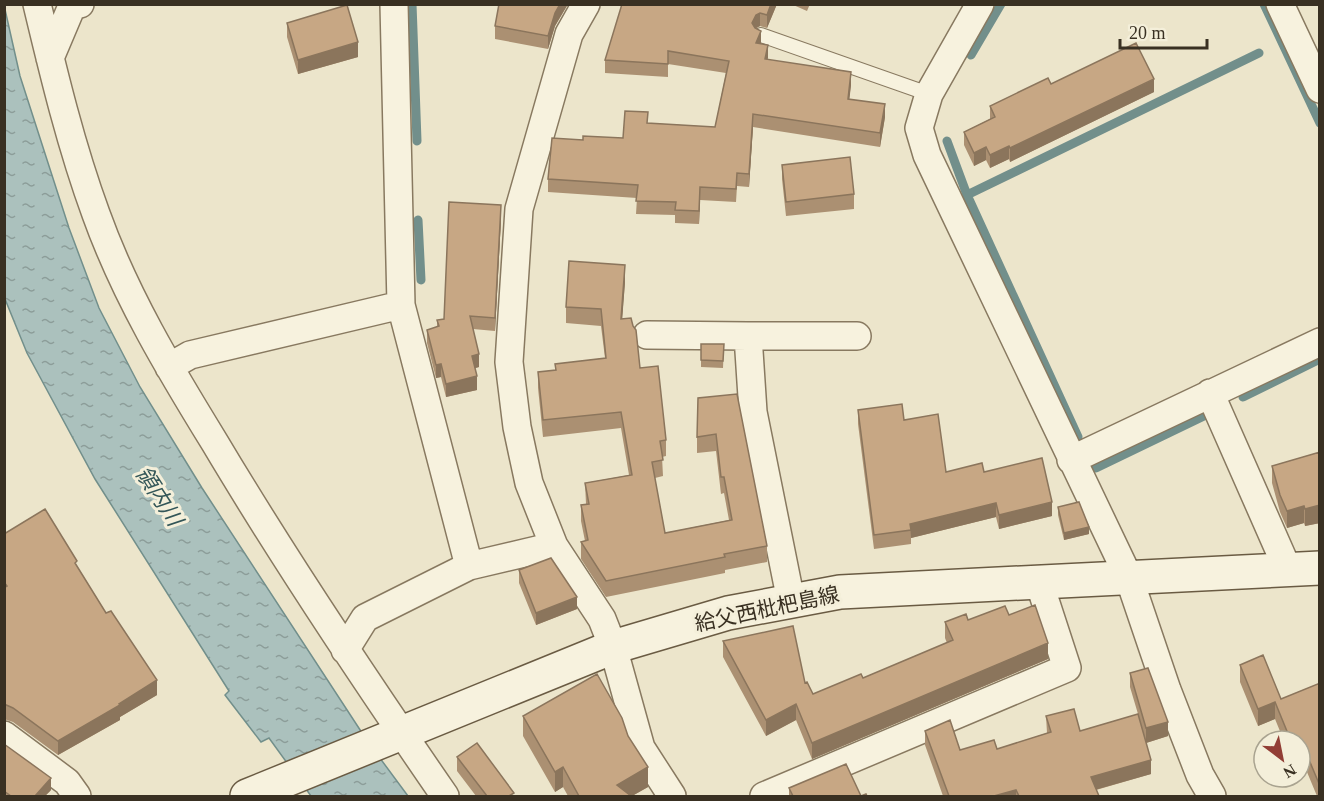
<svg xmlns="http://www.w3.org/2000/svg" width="1324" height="801" font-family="'Times New Roman','Noto Sans JP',serif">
	<defs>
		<pattern id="water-ripples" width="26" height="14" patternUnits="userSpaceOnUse" patternTransform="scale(1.5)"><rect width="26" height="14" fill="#abc1bd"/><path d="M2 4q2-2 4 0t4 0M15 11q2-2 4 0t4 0" fill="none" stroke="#8c9d99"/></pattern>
	</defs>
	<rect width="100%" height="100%" fill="#ece5cb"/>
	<path fill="url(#water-ripples)" stroke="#728f8b" stroke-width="1.5" d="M4 5 20 76 69 228 99 308 140 387 202 488 368 742 408 796H311L269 738 261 742 225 695 229 691 95 479 27 353 5 299Z"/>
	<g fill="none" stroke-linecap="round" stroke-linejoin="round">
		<path stroke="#728f8b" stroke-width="9" d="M412 4 417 141
			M1264 4 1320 123
			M971 55 1001 4
			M947 141 967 195 1078 437
			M967 195 1259 53
			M418 220 421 280
			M1243 397 1320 359
			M1096 468 1206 415"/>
		<g stroke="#887960" stroke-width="16">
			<path id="lane" d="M761 35 929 94"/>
		</g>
		<g stroke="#887960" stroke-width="30">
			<path id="street" d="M37 4C54 75 71 146 96 214 125 295 170 370 215 443 287 564 365 680 445 796
				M586 4 569 34 519 209 509 362 517 427 529 483 554 546 602 619 613 647 641 748 672 796
				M980 4 929 94 919 128 927 155 1129 578 1167 690 1200 775 1212 796
				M1280 4 1320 89
				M50 58 72 6 80 4
				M647 335 748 336 753 412 791 601
				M748 336H857
				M169 367 190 355 401 305
				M1210 393 1288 570
				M1071 460 1320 342
				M469 566 554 546
				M345 650 365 618 469 566 401 305 394 4
				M4 735 67 782 77 796
				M764 796 1067 668 1039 582"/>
		</g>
		<g stroke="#6a5b43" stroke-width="36">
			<path id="secondary" d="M247 796 613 647 728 613 840 592 1320 568"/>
		</g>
		<use href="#lane" stroke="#f7f2de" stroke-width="14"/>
		<use href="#street" stroke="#f7f2de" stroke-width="27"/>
		<use href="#secondary" stroke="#f7f2de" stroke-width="33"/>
	</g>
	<path fill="#ab9072" d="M499 4H568L555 26 548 49 495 39V26Z
		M777 4 767 28 760 26 755 29 767 60 851 85 849 99 885 117 880 147 753 127 749 187 737 186 736 202 700 200 699 224 675 223V215L636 214 637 198 548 192V179L583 140 623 138 648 123 715 127 726 73 668 64V77L605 73V60Z
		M791 4H810L807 11Z
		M287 23 358 57 298 74 287 37Z
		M1051 84 1154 92 1010 162 1009 159 990 168 986 160 974 166 964 145V132L990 119V106Z
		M782 165 854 194V209L786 216 782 179Z
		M501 219 495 331 473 329 479 367 475 368 477 390 446 397 441 377 436 378 427 343V330L437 327V320L444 319Z
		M625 282 622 319 666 440V456L662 457 663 476 655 478 665 533 729 520 724 493 721 494 716 451 697 453V437L737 394 767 546V562L725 570V573L606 597 581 559V542L585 541 581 521V505L586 504 585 483 629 475 621 428 543 437 538 388V372L555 370V364L605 358 601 326 566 323V307Z
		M701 344H724L723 368 701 367Z
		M858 410 946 472H984L1052 516 999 529 996 517 911 538V544L874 549 858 424Z
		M1320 452V523L1305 526 1304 523 1287 528 1280 512 1272 483V466Z
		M1058 507 1089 534 1064 540 1058 515Z
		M4 534 77 566 157 695 120 717V720L58 755 13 722 4 719Z
		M519 570 577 609 536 625 519 583Z
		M1009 615 1048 659 812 759 796 720 766 736 723 657V641L805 683 813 694 863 678 947 643 945 638V622Z
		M1240 665 1281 699 1320 683V796H1317L1302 760 1300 761V741H1284L1275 719 1258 726 1240 682Z
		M1130 673 1168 736 1146 743 1151 774 1096 790 1099 796H943L925 745V731L960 750 997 749 1047 733 1046 716 1080 731 1138 714 1130 687Z
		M523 716 628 736 648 787 632 796H568L563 787 555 792 523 736Z
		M4 744 51 790 45 796H4Z
		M457 757 514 796H476L457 771Z
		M789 788 861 796H867H789Z"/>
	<path fill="#8b755c" d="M560 4H568L555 26 548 49V36L555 13Z
		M771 4H777L767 28V15Z
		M760 13V26L756 28 752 36V23L756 15Z
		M761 31V44L756 43Z
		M358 42V57L298 74V60Z
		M768 45V58L765 72V59Z
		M851 72V85L848 112V99Z
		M1154 79V92L1010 162V148Z
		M885 104V117L880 147V133Z
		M753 114V127L749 187V174Z
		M1009 146V159L990 168V155Z
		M986 147V160L974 166V153Z
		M700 187V200L699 224V211Z
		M501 205V219L495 331V318Z
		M625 265V282L621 335V319Z
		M479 354V367L472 369V356Z
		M441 364V377L436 378V365Z
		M477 376V390L446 397V384Z
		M1052 502V516L999 529V515Z
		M996 503V517L911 538 910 524Z
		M1320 505V523L1305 526V509Z
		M1304 506V523L1287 528V511Z
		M1089 527V534L1064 540V533Z
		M577 597V609L536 625V613Z
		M1048 643V659L812 759V743Z
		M157 680V695L120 717V720L58 755V741Z
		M1275 702V719L1258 726V709Z
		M796 704V720L766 736V720Z
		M1168 722V736L1146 743V728Z
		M1302 743V760L1300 761V744Z
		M1151 760V774L1091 791V777Z
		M563 767V787L555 792V772Z
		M648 767V787L632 796H617V785Z
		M51 778V790L45 796H35Z
		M1016 790V796H994Z"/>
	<path fill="#c7a784" stroke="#8b755c" stroke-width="1.5" d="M499 4H560L555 13 548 36 495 26Z
		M622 4H771L767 15 760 13 756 15 752 23 755 28 761 31 756 43 768 45 765 59 851 72 848 99 885 104 880 133 753 114 749 174 737 173 736 189 700 187 699 211 675 210 676 202 636 201 638 185 548 179 552 138 583 140V136L623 138 625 111 648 112 647 123 715 127 729 61 668 51V64L605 60Z
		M347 5 358 42 298 60 287 23Z
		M1136 43 1154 79 1010 148 1009 146 990 155 986 147 974 153 964 132 995 117 990 106 1048 78 1051 84Z
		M850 157 854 194 786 202 782 165Z
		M449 202 501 205 495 318 470 316 479 354 472 356 477 376 446 384 441 364 436 365 427 330 439 326 437 320 444 319Z
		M569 261 625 265 621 319 631 318 633 326 636 330 640 368 658 366 666 440 660 441 663 460 652 462 665 533 732 520 724 477H721L716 434 697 437 698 398 737 394 767 546 724 554 725 557 606 581 581 542 588 540 581 505 589 504 585 483 632 475 621 412 543 420 538 372 556 370 555 364 606 358 601 309 566 307Z
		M701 344H724L723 361 701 360Z
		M902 404 904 420 938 414 946 472 982 463 984 472 1042 458 1052 502 999 515 996 503 910 524 911 530 874 535 858 410Z
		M1320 452V505L1305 509 1304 506 1287 511 1280 495 1272 466Z
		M1079 502 1089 527 1064 533 1058 507Z
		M45 509 77 561 75 563 106 613 111 611 157 680 119 704 120 705 58 741 13 708 4 704V588L7 586 4 582V534Z
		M551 558 577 597 536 613 519 570Z
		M1035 605 1048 643 812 743 796 704 766 720 723 641 793 626 805 683 807 682 813 694 861 674 863 678 953 640 945 622 966 614 968 620 1005 606 1009 615Z
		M1263 655 1281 699 1320 683V786L1302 743 1300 744V741H1291L1275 702 1258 709 1240 665Z
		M1148 668 1168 722 1146 728 1130 673Z
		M597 674 622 718 628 736 648 767 617 785 631 796H579L563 767 555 772 523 716Z
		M1074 709 1080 731 1138 714 1151 760 1091 777 1099 796H1019L1016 790 994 796H949L925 731 950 720 960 750 994 740 997 749 1051 732 1046 716Z
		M477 743 514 793 509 796H487L457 757Z
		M4 744 51 778 35 796H11L4 791Z
		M846 764 861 796 866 794 867 796H793L789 788Z"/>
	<g text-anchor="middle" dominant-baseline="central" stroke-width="6" stroke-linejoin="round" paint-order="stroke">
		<g font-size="21" fill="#393022" stroke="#f4efda">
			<text transform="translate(767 609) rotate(-12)">給父西枇杷島線</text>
		</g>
		<g font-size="22" font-style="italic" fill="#335658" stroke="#f4efda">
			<text transform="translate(159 496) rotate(57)">領内川</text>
		</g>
	</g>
	<rect width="1324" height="801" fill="none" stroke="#393022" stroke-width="12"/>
	<g transform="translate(1282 759) rotate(148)"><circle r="28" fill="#f4efda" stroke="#a9a390" stroke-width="1.5"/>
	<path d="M0-4.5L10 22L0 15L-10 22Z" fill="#923e35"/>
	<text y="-9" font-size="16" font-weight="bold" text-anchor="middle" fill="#393022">N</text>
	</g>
	<path d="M1120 39v9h87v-9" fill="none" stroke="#393022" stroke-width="3"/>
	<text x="1129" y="39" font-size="18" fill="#393022" stroke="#f4efda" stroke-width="4.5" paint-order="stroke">20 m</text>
</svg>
